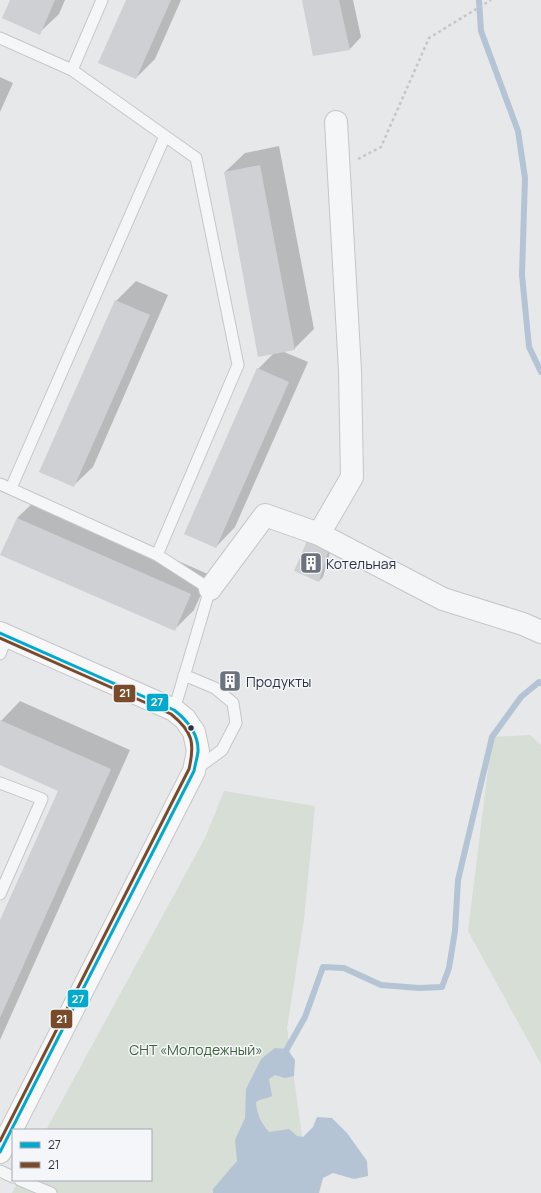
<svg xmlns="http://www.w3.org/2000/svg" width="541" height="1193" font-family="Manrope,sans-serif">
	<rect width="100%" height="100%" fill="#e6e8ea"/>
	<path fill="#d6ded6" d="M530 735 541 745V1064L468 931 492 737Z
		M224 791 315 806 304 919 287 1028 310 1193H12L19 1180H151V1130H46L205 838Z"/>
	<path fill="#b4c4d5" d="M275 1048 287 1049 295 1060 294 1076 285 1078 275 1075 269 1079 272 1096C266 1099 262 1098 256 1102 257 1115 261 1123 269 1132L289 1129 297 1136 303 1137 313 1127 317 1117 332 1118 347 1133 367 1161 368 1176 354 1179 333 1173 323 1178 319 1193H213V1189L237 1161 235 1140 245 1118 246 1089 261 1059Z"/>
	<path fill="#0003" d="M11 0H65L59 14 39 33Z
		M127 0H181L155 59 136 78Z
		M303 0H353L361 37 350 49Z
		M0 77 13 83 0 112Z
		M279 146 314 329 294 349 282 351 308 362 235 527 216 547 258 369 274 353 225 172 245 153Z
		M136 281 168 295 93 467 73 486 116 301Z
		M37 499 210 575 194 610 174 630 17 518Z
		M312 538 332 545 323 577 319 581Z
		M231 673 239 677 233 685 227 676Z
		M20 701 130 750 0 1040V922L59 790 0 764V722Z"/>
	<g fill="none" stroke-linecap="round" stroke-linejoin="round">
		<path stroke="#b4c4d5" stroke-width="6" d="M479 0 481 31 518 131 525 178 522 275 529 347 541 372
			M287 1049 305 1017 323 967 344 968 381 985 419 988 442 987 449 968 455 931 458 880 492 737 521 697 539 682 541 683"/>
	</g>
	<path fill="#ced0d3" d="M10 0H55L40 35 2 18Z
		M126 0H171L136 79 98 63Z
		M302 0H339L350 50 313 56Z
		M260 165 295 350 258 357 224 172Z
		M115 300 150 315 74 487 39 472Z
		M257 368 289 382 216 548 184 534Z
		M17 518 191 594 175 631 0 555Z
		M307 541 329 549 319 582 294 571Z
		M226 676 236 681 233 686 223 681Z
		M0 720 111 769 0 1018V920L58 791 0 765Z"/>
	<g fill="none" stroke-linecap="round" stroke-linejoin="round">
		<g stroke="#c4c6c8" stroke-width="13">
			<path id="lane" d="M0 38 72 70 196 158 238 365 157 555 0 484
				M72 70 102 0
				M11 488 165 136
				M157 555 210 589 174 710
				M0 654 7 636
				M184 675 215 688 233 703 236 723 222 750 195 770
				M0 783 42 799 0 894
				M0 1171 13 1177
				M20 1180 51 1193"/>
		</g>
		<g stroke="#c4c6c8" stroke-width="24">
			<path id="street" d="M319 534 443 599 523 624 541 632
				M210 589 265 515 319 534 352 477 350 371 336 122"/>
		</g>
		<g stroke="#c4c6c8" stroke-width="24">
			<path id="secondary" d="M0 633 174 710 185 719 194 732 198 751 194 771 0 1152"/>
		</g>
		<path stroke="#c5c6ca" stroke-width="2.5" stroke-dasharray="3 3" stroke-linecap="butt" d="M358 159 381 147 429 38 491 0"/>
		<use href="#lane" stroke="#f5f6f7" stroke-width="11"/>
		<use href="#street" stroke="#f5f6f7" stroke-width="22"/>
		<use href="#secondary" stroke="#f8f8f8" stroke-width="22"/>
		<g stroke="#f4f6f9" stroke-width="6">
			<path id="bus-1" d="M0 633 174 710C187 720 199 734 198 752 197 759 195 765 194 771L0 1152"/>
		</g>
		<g stroke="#f4f6f9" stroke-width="6">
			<path id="bus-2" d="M0 638 171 714C193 732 195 743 189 769L0 1141"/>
		</g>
		<use href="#bus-1" stroke="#00a9ce" stroke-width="3"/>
		<use href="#bus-2" stroke="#7a4b2a" stroke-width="3"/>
	</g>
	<defs>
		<g id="building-square" transform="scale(1.15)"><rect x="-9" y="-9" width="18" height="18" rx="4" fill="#6c737f" stroke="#f4f6f9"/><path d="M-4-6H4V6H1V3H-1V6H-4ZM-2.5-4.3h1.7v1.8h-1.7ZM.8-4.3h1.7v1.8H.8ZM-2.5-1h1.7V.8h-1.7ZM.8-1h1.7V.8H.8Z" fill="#fff"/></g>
	</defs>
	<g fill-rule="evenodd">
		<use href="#building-square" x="311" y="563"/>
		<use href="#building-square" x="230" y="681"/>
	</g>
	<circle fill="#2b3445" stroke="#f4f6f9" stroke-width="1.5" cx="191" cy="728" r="3.5"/>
	<g text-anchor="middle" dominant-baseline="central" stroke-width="3" stroke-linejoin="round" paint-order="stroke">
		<g font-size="14" fill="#2b3445" stroke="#f4f6f9" text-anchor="start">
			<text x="326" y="563">Котельная</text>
			<text x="246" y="681">Продукты</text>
		</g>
		<g font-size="14" fill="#3f6138" stroke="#f4f6f9">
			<text x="196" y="1049">СНТ «Молодежный»</text>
		</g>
	</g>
	<g stroke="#f4f6f9" stroke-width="1.5">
		<rect x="113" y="684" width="23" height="19" rx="4" fill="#7a4b2a"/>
		<rect x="146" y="693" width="23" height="19" rx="4" fill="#00a9ce"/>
		<rect x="67" y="989" width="22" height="19" rx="4" fill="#00a9ce"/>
		<rect x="50" y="1009" width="23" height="20" rx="4" fill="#7a4b2a"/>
	</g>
	<g font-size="11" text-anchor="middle" font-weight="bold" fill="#fff">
		<text x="125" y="697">21</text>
		<text x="157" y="706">27</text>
		<text x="78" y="1003">27</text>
		<text x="62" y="1023">21</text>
	</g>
	<rect x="12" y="1129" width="140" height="52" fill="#f4f6f9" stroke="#a4a8b1"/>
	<rect x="20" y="1142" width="20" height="6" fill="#00a9ce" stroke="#a4a8b1"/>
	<text x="48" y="1149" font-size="12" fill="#2b3445">27</text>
	<rect x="20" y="1162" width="20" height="6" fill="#7a4b2a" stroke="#a4a8b1"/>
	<text x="48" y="1169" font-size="12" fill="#2b3445">21</text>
</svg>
